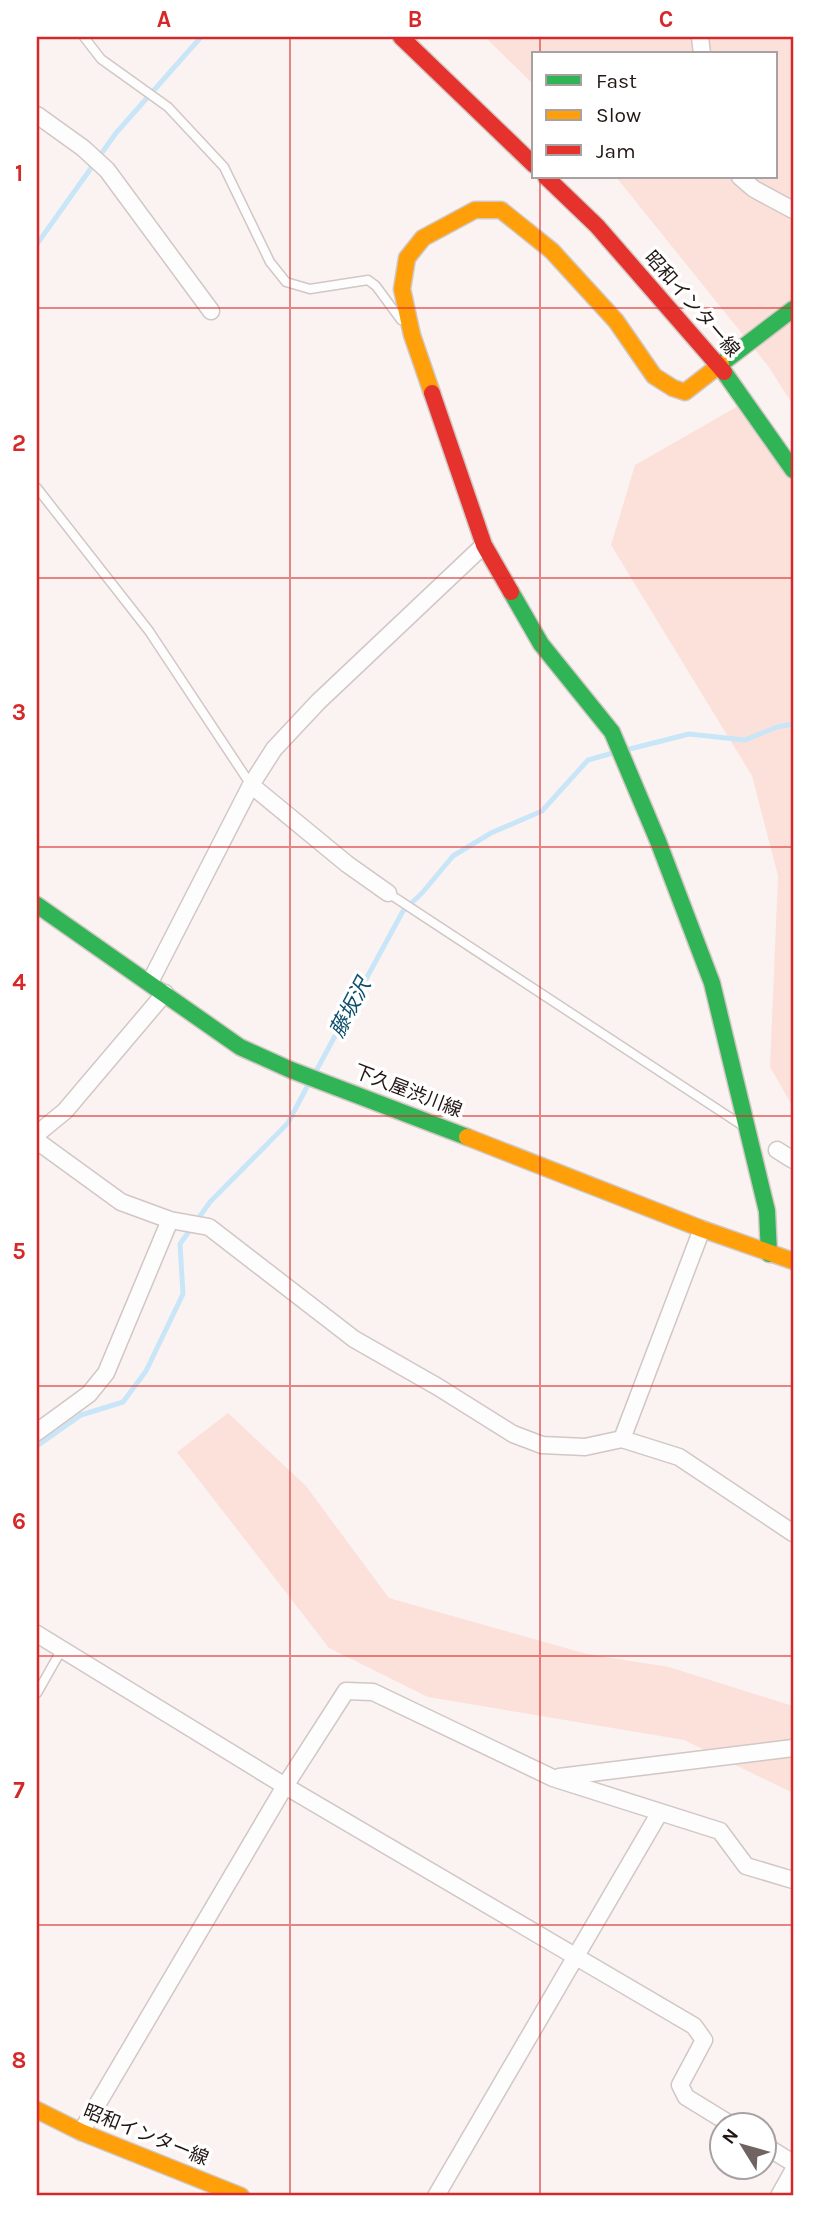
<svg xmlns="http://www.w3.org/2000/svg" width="830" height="2233" font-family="Karla,'Noto Sans JP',sans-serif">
	<rect width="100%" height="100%" fill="#fbf3f1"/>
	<path fill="#fce1da" d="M485 37H793V405L768 366 616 177H776V54H534V85Z
		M738 406 793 475V1107L770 1067 778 876 752 776 611 545 635 465Z
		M228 1413 306 1486 389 1598 587 1654 669 1667 793 1706V1793L684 1740 428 1697 329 1648 177 1452Z"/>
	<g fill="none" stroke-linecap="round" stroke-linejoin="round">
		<path stroke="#c9e6f9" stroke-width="5" d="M37 244 116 133 201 37
			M626 750 689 734 745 740 777 727 793 724
			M316 1071 403 911 422 893 453 856 491 833 542 811 588 760 613 753
			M37 1446 81 1415 123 1402 146 1371 183 1294 180 1244 210 1202 288 1123 309 1083"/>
		<g stroke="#d1c7c4" stroke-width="11">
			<path id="lane" d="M84 37 101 59 168 107 224 167 270 262 286 282 310 289 368 280 376 286 401 320
				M37 488 149 631 251 785
				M388 893 740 1124
				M37 1693 62 1649"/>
		</g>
		<g stroke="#d1c7c4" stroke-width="19">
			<path id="street" d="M700 37 702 54
				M37 115 83 148 107 170 211 311
				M740 177 754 189 793 210
				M251 785 347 864 388 893
				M150 982 251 785 274 749 318 702 484 545
				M37 1134 65 1111 165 993
				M37 1141 121 1202 170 1220 209 1227 354 1339 438 1387 513 1434 542 1445 585 1447 622 1439 679 1457 793 1533
				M777 1150 793 1160
				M37 1432 89 1394 106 1373 170 1220
				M622 1439 702 1229
				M37 1634 285 1786 694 2026 704 2040 680 2085 686 2097 730 2124
				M559 1777 793 1748
				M81 2132 285 1786 346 1691 373 1692 553 1778 720 1831 746 1866 793 1880
				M764 2145 793 2163
				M436 2196 660 1812
				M779 2196 793 2171"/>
		</g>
		<g stroke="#d1c7c4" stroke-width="19">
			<path id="fast" d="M721 364 793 309
				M724 372 793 470
				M511 592 541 644 612 732 658 841 712 983 767 1211 769 1254
				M37 905 240 1047 291 1070 467 1137"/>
		</g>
		<g stroke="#d1c7c4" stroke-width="19">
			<path id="slow" d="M432 393 412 335 402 289 407 258 423 238 475 210H501L552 251 616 321 654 376 673 388 685 392 721 364
				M467 1137 702 1229 793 1261
				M37 2110 81 2132 241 2196"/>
		</g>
		<g stroke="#d1c7c4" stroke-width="19">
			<path id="jam" d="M401 37 534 165
				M546 177 597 226 724 372
				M432 393 484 545 511 592"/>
		</g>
		<use href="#lane" stroke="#fefdfd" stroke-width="8"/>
		<use href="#street" stroke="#fefdfd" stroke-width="16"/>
		<use href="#fast" stroke="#30b455" stroke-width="16"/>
		<use href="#slow" stroke="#ff9f0a" stroke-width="16"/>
		<use href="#jam" stroke="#e5322d" stroke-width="16"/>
	</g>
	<path fill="none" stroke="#d62828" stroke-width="2" stroke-opacity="0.55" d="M290 37V2196M540 37V54M540 177V2196M37 308H793M37 578H793M37 847H793M37 1116H793M37 1386H793M37 1656H793M37 1925H793"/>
	<g text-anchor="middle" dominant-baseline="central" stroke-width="7" stroke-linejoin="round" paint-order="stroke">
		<g font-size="19" fill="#231714" stroke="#fff">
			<text transform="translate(692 304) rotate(49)">昭和インター線</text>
			<text transform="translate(408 1091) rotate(21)">下久屋渋川線</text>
			<text transform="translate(146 2135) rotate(22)">昭和インター線</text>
		</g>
		<g font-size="21" font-style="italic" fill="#0e4f6d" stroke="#fff">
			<text transform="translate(350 1008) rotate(-62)">藤坂沢</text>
		</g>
	</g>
	<rect width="830" height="2233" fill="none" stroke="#ffffff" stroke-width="77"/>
	<rect x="532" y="52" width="245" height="126" fill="#ffffff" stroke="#a7a2a1" stroke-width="2"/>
	<rect x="546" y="75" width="35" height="10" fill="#30b455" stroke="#a7a2a1" stroke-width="2"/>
	<text x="596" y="88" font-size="21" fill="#231714">Fast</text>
	<rect x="546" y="110" width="35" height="10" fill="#ff9f0a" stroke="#a7a2a1" stroke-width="2"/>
	<text x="596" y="122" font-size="21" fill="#231714">Slow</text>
	<rect x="546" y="145" width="35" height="10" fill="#e5322d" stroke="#a7a2a1" stroke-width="2"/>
	<text x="596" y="158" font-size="21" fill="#231714">Jam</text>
	<g transform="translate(743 2146) rotate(307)"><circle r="33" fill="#ffffff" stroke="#a7a2a1" stroke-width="2"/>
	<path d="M0-5L12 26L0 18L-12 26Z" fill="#6f6461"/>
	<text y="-10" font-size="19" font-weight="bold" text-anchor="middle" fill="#231714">N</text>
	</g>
	<rect x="38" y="38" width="754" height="2156" fill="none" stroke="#d62828" stroke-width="2.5"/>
	<g font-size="23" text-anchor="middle" font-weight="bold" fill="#d62828">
		<text x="164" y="27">A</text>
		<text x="415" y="27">B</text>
		<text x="666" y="27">C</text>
		<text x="19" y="181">1</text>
		<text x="19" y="451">2</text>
		<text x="19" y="720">3</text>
		<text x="19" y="990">4</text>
		<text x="19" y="1259">5</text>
		<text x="19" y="1529">6</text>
		<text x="19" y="1798">7</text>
		<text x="19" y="2068">8</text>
	</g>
</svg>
